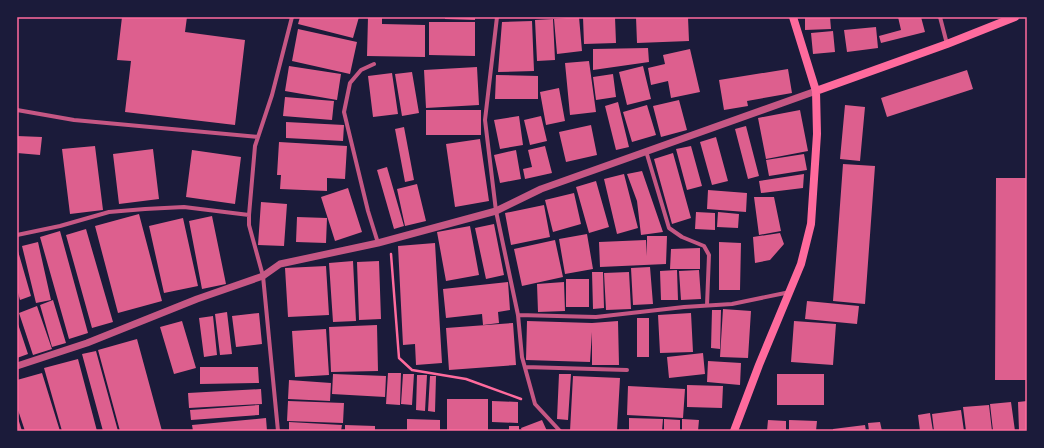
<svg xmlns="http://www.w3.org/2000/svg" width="1044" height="448" font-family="Jost,sans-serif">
	<rect width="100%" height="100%" fill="#1b1b3a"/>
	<path fill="#dd5f8e" d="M122 17H187L185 32 245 40 235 125 125 112 131 61 117 60Z
		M300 17H359L353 38 298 24Z
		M368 17H382V24L425 25V57L367 56Z
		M445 17H475V20L445 19Z
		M579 17 582 51 557 54 554 19Z
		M583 17H615L616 43 584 44Z
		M636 17H688L689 41 637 43Z
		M805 17H830L831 29 805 30Z
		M898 17H921L925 32 881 43 879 36 901 30Z
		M553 19 555 60 537 61 535 20Z
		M532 21 534 71 498 72 502 22Z
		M429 22H475V56L429 55Z
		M876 27 878 48 847 52 844 30Z
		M298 29 357 42 350 74 292 61Z
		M833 31 835 52 813 54 811 33Z
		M648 48 649 62 593 70V49Z
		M690 49 700 92 671 98 668 81 651 85 648 68 665 64 663 55Z
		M589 61 596 112 570 115 565 63Z
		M289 66 341 74 337 100 285 91Z
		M643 66 651 99 627 105 619 72Z
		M477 67 479 105 426 108 424 70Z
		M788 69 792 93 747 101 748 106 724 110 719 80Z
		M967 70 973 89 887 117 881 98Z
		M412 72 419 113 402 116 395 74Z
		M392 73 398 114 373 117 368 76Z
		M613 74 616 97 596 100 593 77Z
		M496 75 538 76V99H495Z
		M559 88 565 121 546 125 540 92Z
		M285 97 334 101 332 120 283 116Z
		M679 100 687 130 661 137 653 106Z
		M618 102 629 147 616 150 605 106Z
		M647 105 656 135 632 142 623 112Z
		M845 105 865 107 860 161 840 159Z
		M426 110H481V135H426Z
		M800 110 808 151 766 159 758 118Z
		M519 116 523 145 500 149 494 120Z
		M541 116 547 141 530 145 524 120Z
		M286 122 344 125 343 141 286 138Z
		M591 125 597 155 566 162 559 132Z
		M746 126 759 176 748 179 735 129Z
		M404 127 414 180 405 182 395 129Z
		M17 136 42 137 40 155 17 153Z
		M716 137 728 181 712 185 700 142Z
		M480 139 489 201 455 207 446 144Z
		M279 142 347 146 345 179 327 178V191L280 189 281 175H277Z
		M95 146 103 210 70 214 62 149Z
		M545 146 552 173 525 179 523 169 532 167 528 150Z
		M691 146 702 186 687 190 676 149Z
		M153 149 159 199 119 204 113 154Z
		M192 150 241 157 235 204 186 197Z
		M516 150 521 179 500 183 494 155Z
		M673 153 691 218 672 224 654 159Z
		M804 154 807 170 769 176 766 160Z
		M843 164 875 166 865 304 833 301Z
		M387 167 404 226 394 229 377 170Z
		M642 171 663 232 641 235 637 201 627 174Z
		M624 174 638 228 617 234 604 179Z
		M804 174 803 188 761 193 759 181Z
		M996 178H1027L1026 380H995Z
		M596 181 609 227 589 233 576 187Z
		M417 184 426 221 405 226 397 189Z
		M348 188 362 232 335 241 321 197Z
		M708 190 747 193 746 212 707 209Z
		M574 193 581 224 553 232 545 200Z
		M754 197H774L781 231 759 235Z
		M261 202 287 204 284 246 258 245Z
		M544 205 550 237 511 245 505 213Z
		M696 212 715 213V230L695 229Z
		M718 212 739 214 738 228 717 227Z
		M139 214 162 301 118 313 95 226Z
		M212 216 226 284 202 289 189 221Z
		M297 217 327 218 326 243 296 242Z
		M183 218 198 286 164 293 149 226Z
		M494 224 504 275 486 279 475 228Z
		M470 226 479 275 446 281 437 232Z
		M86 229 113 322 92 328 66 235Z
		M60 231 88 333 69 339 40 237Z
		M780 233 784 244 770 260 755 263 753 237Z
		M587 234 593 269 565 274 559 239Z
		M647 236H667L666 264 600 267 599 242 646 240 647 256Z
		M555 240 563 277 522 286 514 249Z
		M38 242 51 300 36 303 22 246Z
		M719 242 741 243 740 290H719Z
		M435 243 442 363 416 365 415 344 403 345 398 246Z
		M700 248V269H670L671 249Z
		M17 251H18L31 296 20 300 17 289Z
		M353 261 356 321 333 322 329 263Z
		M379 261 381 319 359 320 357 262Z
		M326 266 329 315 288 317 285 268Z
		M650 267 653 304 633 305 631 268Z
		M677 270 678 300H661L660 271Z
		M699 270 701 299 681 300 679 271Z
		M592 272H603L604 308 593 309Z
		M629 272 631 309 606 310 604 273Z
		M566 279H589V307H566Z
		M508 282 510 310 498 312 499 323 483 325 482 314 446 318 443 289Z
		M564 282 565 311 538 312 537 284Z
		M53 300 66 343 52 347 40 305Z
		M807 301 859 306 857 324 805 319Z
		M37 306 52 349 33 355 19 313Z
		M723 309 751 311 748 358 720 357Z
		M712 310H721L720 349 711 348Z
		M227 312 232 354 220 355 215 314Z
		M259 313 262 344 236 347 232 316Z
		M691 313 693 352 660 353 658 315Z
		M213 316 217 355 204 357 199 318Z
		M637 318H649V357H637Z
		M17 321 28 354 17 358Z
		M182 321 196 368 174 374 160 327Z
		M527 321 592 323 618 321 619 365H592V332L590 362 526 360Z
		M794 321 836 324 833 365 791 362Z
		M513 323 516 365 449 370 446 328Z
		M377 325 378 371 331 372 329 327Z
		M326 329 329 375 295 377 292 331Z
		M137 339 162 431H120L98 350Z
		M96 351 118 431H103L82 354Z
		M703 353 705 374 669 378 667 357Z
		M78 359 97 431H62L44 368Z
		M708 361 741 363 740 385 707 382Z
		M200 367H258L259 383 200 384Z
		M42 373 60 431H25L17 407V380Z
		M388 373H401L400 405 386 404Z
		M333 374 386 376 385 397 332 394Z
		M403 374H414L412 405 401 404Z
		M559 374H571L568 420 557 419Z
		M777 374H824V405H777Z
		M417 375H427L425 411 416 410Z
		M430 376H436L435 412 428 411Z
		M573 376 620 378 617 431H570Z
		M289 380 331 383 330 401 288 399Z
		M687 385 723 386 722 408 687 407Z
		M628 386 685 389 683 418 627 415Z
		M261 389 262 404 189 408 188 393Z
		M447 399H488V431H447Z
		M288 401 344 403 343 423 287 421Z
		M492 401 518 402V423L492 422Z
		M1027 401V431H1019L1018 402Z
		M1011 402 1015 431H993L990 404Z
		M259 405V415L191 420 190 410Z
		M989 405 992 431H966L963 407Z
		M961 410 964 431H934L932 414Z
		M930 413 933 431H920L918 415Z
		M17 415 22 431H17Z
		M266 418 267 431H193L192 425Z
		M629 418 663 419 662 431H629Z
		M407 419 440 420V431H407Z
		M664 419 680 420V431H664Z
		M682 419 699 420 698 431H682Z
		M542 420 547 431H522L521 428Z
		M768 420 786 421V431H767Z
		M789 420 817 421 816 431H789Z
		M289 422 342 425 341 431H289Z
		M880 422 882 431H869L868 423Z
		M345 425 375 426V431H345Z
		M865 425 866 431H833V429Z
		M509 426H519V431H509Z"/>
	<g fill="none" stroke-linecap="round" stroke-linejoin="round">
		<path stroke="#ff6b9d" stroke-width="2.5" d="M391 254 399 358 412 370 466 379 521 399"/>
		<path stroke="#c65784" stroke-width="4" d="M497 17 485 120 496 211 518 315 522 357 535 404 560 431
			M940 17 947 44
			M374 64 361 70 350 83 344 112 368 211 378 243
			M17 110 74 120 258 137
			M646 151 669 228 682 237 704 246 709 255 707 305
			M17 235 60 226 109 212 145 209 184 207 249 215
			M518 315 596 317 684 307 732 304 790 292
			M525 367 627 370
			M278 431 263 276 249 225V215L255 146 272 95 292 17"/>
		<path stroke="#c65784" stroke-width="7" d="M17 366 87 343 197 299 263 276 280 264 378 243 496 211 541 189 816 91"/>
		<path stroke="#ff6b9d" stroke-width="8" d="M816 91 947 44 1015 17
			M734 431 759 365 801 264 811 224 817 134 816 91 793 17"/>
	</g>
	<rect width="1044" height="448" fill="none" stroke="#1b1b3a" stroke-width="36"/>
	<rect x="18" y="18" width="1008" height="412" fill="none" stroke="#ff6b9d" stroke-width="1.5"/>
</svg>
